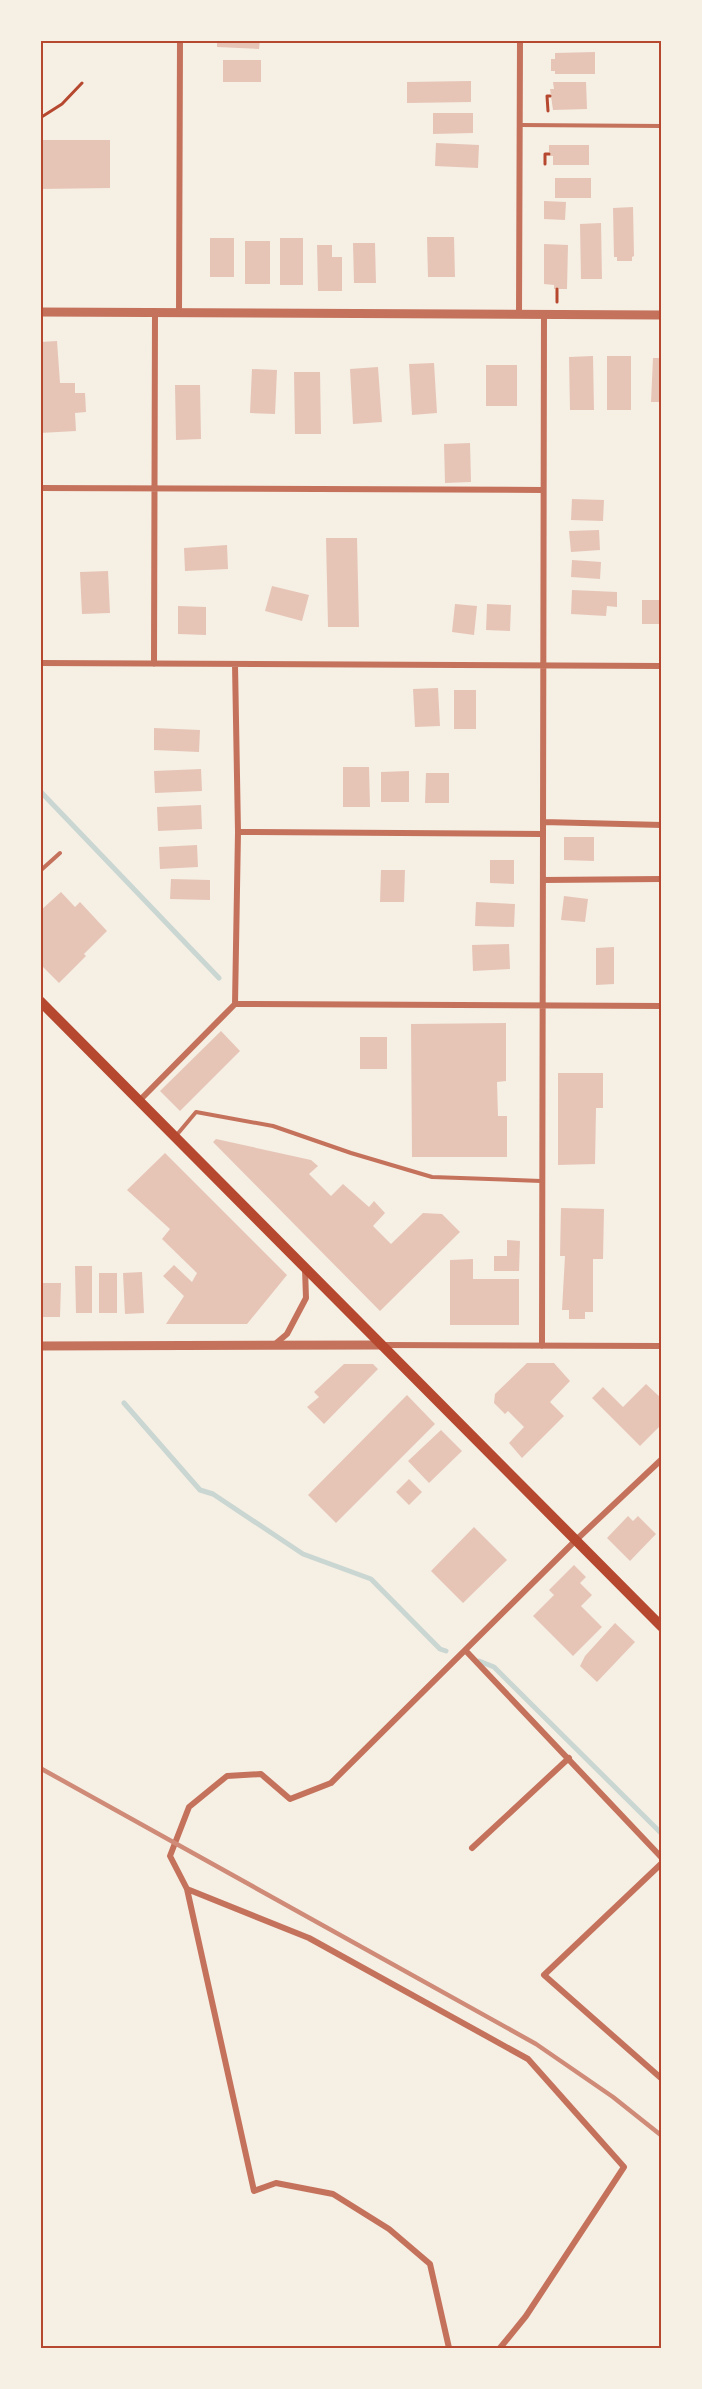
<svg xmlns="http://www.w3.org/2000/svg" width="702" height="2389" font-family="Inter,sans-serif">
	<rect width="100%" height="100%" fill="#f6efe4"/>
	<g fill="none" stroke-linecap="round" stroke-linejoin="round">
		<path stroke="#c9d6d2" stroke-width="5" d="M40 791 219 978
			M124 1403 200 1490 213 1494 303 1554 371 1579 440 1649 446 1651
			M479 1661 494 1667 662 1834"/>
	</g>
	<path fill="#e6c5b7" d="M217 40H260L259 49 217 47Z
		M595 52V74H555V71H551V59H555V53Z
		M223 60H261V82H223Z
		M471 81V102L407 103V82Z
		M553 82H586L587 109 553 110 550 89H554Z
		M433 113H473V133L433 134Z
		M40 140H110V188L40 189Z
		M436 143 479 145 478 168 435 166Z
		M549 145H589V165H553V156H549Z
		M555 178H591V198H555Z
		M544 201 566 202 565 220 544 219Z
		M633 207 634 256 632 257V261H617V257H614L613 208Z
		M601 223 602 279H581L580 224Z
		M427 237H454L455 277H428Z
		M210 238H234V277H210Z
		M280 238H303V285H280Z
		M245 241H270V284H245Z
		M353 243H375L376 283H354Z
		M544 244 568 245 567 289H554V285L544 284Z
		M317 245H332V257H342V291H318Z
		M57 341 60 383H75V393H85L86 412 75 413 76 431 40 433V342Z
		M593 356 594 410H570L569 357Z
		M607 356H631V410H607Z
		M653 358H662V402H651Z
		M434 363 437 413 412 415 409 364Z
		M486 365H517V406H486Z
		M378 367 382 422 353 424 350 369Z
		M252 369 277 370 275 414 250 413Z
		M294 372H320L321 434H295Z
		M175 385H200L201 439 176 440Z
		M470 443 471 482 445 483 444 444Z
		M572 499 604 500 603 521 571 520Z
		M599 530 600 550 571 552 569 531Z
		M326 538H357L359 627H328Z
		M227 545 228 569 185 571 184 548Z
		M572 560 601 562 600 579 571 577Z
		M108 571 110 613 82 614 80 572Z
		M272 586 309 595 302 621 265 611Z
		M572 590 617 592V607L607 606 606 616 571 614Z
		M642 600H662V624H642Z
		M455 604 477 606 474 635 452 632Z
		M487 604 511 605 510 631 486 630Z
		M178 606 206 607V635L178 634Z
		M438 688 440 726 415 727 413 689Z
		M454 690H476V729H454Z
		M154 728 200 730 199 752 154 750Z
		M343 767H369L370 807H343Z
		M201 769 202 791 155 793 154 771Z
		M409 771V802H381V772Z
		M426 773H449V803H425Z
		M201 805 202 829 158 831 157 807Z
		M564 837H594V861L564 860Z
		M197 845 198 867 160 869 159 847Z
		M490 860H514V884L490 883Z
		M381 870H405L404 902H380Z
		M171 879 210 880V900L170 899Z
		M61 892 75 907 80 902 107 931 84 954 86 956 59 983 40 964V911Z
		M564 896 588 899 585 922 561 920Z
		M476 902 515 904 514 927 475 926Z
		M509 944 510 969 473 971 472 945Z
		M614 947V984L596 985V948Z
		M506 1023V1081L497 1082 498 1116H507V1157H412L411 1024Z
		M221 1031 240 1051 180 1111 160 1091Z
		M360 1037H387V1069H360Z
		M558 1073H603V1108H596L595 1164 558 1165Z
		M216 1139 311 1160 318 1166 309 1174 331 1196 343 1184 369 1207 374 1201 385 1213 373 1226 391 1244 423 1213 442 1214 460 1232 380 1311 213 1142Z
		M165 1153 287 1275 247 1324H166L184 1296 163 1276 174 1265 192 1282 197 1273 162 1239 170 1229 127 1190Z
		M561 1208 604 1209 603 1259H593V1312H585V1319H569V1310H562L565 1256H560Z
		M507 1240 520 1241 519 1271H494V1256H507Z
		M473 1259V1279H519V1325H450V1260Z
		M75 1266H92V1313H76Z
		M142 1272 144 1313 125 1314 123 1273Z
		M99 1273H117V1313H99Z
		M40 1280H43V1283H61L60 1317H40Z
		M527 1363H554L570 1381 550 1402 564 1416 522 1458 509 1443 524 1427 508 1411 505 1414 494 1403 495 1394Z
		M344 1364H373L378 1369 324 1424 307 1407 319 1397 314 1392Z
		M646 1384 662 1399V1424L640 1446 592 1398 603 1387 623 1407Z
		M407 1395 435 1424 336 1523 308 1495Z
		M441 1430 462 1451 429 1483 408 1461Z
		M409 1479 422 1492 409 1505 396 1492Z
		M628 1516 633 1521 638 1516 656 1534 630 1561 607 1538Z
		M474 1527 507 1560 463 1603 431 1571Z
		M574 1565 586 1577 580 1583 592 1595 581 1606 602 1627 573 1656 533 1616 554 1595 549 1590Z
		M615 1623 635 1642 597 1682 580 1666 585 1656Z"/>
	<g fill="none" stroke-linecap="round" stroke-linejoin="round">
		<path stroke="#b5482f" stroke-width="3" d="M548 111 547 96H550
			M40 118 62 104 82 83
			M545 164V154H549
			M557 289V302"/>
		<path stroke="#c5725c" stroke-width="4" d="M520 125 662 126
			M40 871 60 853
			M175 1137 196 1112 273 1126 351 1153 432 1177 541 1181"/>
		<path stroke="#c5725c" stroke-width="6" d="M179 313 180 40
			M519 314 520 40
			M40 488 543 490
			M40 663 662 666
			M154 664 155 313
			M543 822 662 825
			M238 832 543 834
			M543 880 662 879
			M235 1004 662 1006
			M140 1100 235 1004 238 832 235 664
			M274 1345 287 1334 306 1298 305 1269
			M383 1345 662 1346
			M542 1346 544 315
			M466 1651 662 1858
			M472 1848 569 1758
			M662 1863 544 1975 662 2079
			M187 1889 309 1938 528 2059 624 2167 526 2316 500 2348
			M449 2348 430 2264 389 2229 333 2194 276 2183 254 2191 187 1889 170 1856 189 1807 227 1776 261 1774 290 1799 331 1783 575 1541 662 1459"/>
		<path stroke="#c5725c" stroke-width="9" d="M40 312 662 315
			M40 1346 380 1345"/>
		<path stroke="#b5482f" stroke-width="10" d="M40 1001 662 1627"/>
		<path stroke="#cf8b77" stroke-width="4.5" d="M40 1768 536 2044 613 2097 662 2136"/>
	</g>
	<rect width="702" height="2389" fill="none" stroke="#f6efe4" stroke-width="84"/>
	<rect x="42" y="42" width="618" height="2305" fill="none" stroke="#b5482f" stroke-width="2"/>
</svg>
